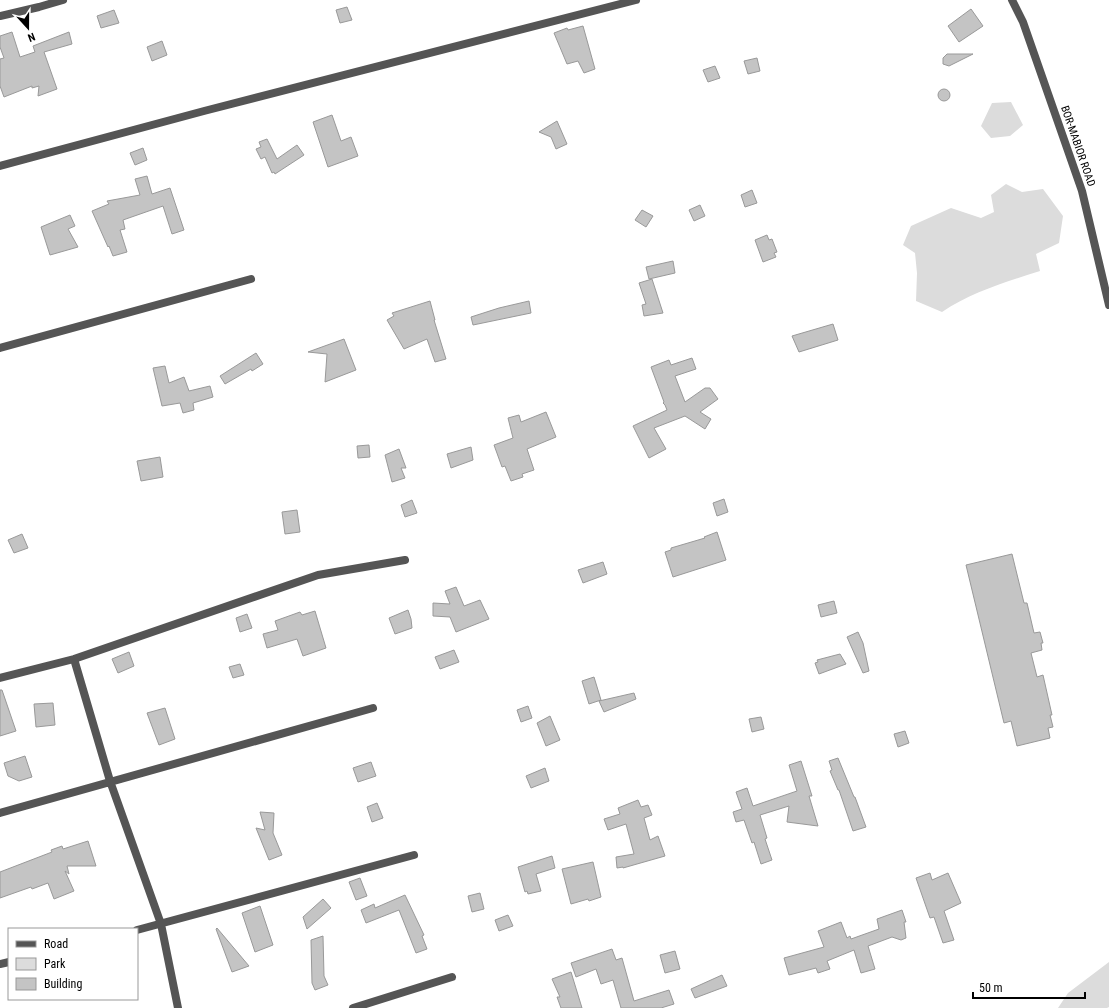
<svg xmlns="http://www.w3.org/2000/svg" width="1109" height="1008" font-family="'Roboto Condensed',sans-serif">
	<rect width="100%" height="100%" fill="#fff"/>
	<path fill="#dcdcdc" d="M1011 102 1023 125 1010 136 991 138 981 126 992 103Z
		M1006 184 1022 192 1043 189 1063 216 1059 243 1036 254 1040 271C1006 282 972 292 942 312L916 301 917 273 915 253 903 245 911 226 951 208 981 218 994 212 991 195Z
		M1109 962V1007L1107 1008H1058L1068 993Z"/>
	<path fill="#c4c4c4" stroke="#999" d="M347 7 352 20 340 23 336 10Z
		M971 9 983 26 959 42 948 26Z
		M114 10 119 23 101 28 97 16Z
		M583 26 595 69 584 73 578 61 567 64 554 33 567 28 568 30Z
		M12 32 20 57 35 52 33 46 69 32 72 44 44 52 57 89 38 96 39 86 32 88V86L4 97 0 86V59L4 58 0 47V36Z
		M162 41 167 55 152 61 147 47Z
		M947 54H973L949 66 943 64V58Z
		M757 58 760 71 748 74 744 61Z
		M715 66 720 78 708 82 703 70Z
		M938 95a6 6 0 1 1 12 0a6 6 0 1 1-12 0Z
		M332 115 341 141 351 137 358 156 328 167 313 122Z
		M557 121 567 144 556 149 551 137 539 132Z
		M267 139 277 159 297 145 304 155 275 174 274 172 272 173 265 157 261 159 256 149 261 147 259 142Z
		M143 148 147 160 135 165 130 153Z
		M147 176 152 194 170 188 184 230 172 234 163 206 123 220 125 229 120 230 127 252 113 256 109 246 108 247 92 211 109 204 107 201 140 195 135 179Z
		M752 190 757 203 745 207 741 195Z
		M700 205 705 216 694 221 689 210Z
		M642 210 653 216 646 227 635 220Z
		M70 215 75 226 68 229 78 247 50 255 41 227Z
		M767 235 769 240 772 239 777 252 774 253 776 257 763 262 755 240Z
		M673 261 675 273 649 279 646 267Z
		M652 279 663 313 644 316 642 305 646 304 639 283Z
		M430 301 435 320H434L446 359 435 362 427 339 404 349 387 320 394 316 392 313Z
		M529 301 531 313 473 325 471 317 499 308Z
		M833 324 838 340 799 352 792 336Z
		M344 339 356 370 325 382 327 354 308 352Z
		M256 353 263 364 252 371 251 369 225 384 220 376Z
		M692 358 696 369 675 376 685 402 705 388H710L718 399 700 412 711 419 705 429 685 416 654 428 666 449 649 458 633 426 667 410 665 405 663 403 664 402 651 367 669 360 671 365Z
		M165 366 169 383 184 377 189 391 210 386 213 397 193 403 194 410 183 413 180 403 162 406 153 368Z
		M546 412 556 437 527 449 534 470 522 474 523 477 511 481 505 466 502 467 494 445 513 438 508 418 519 415 521 422Z
		M369 445 370 457 358 458 357 446Z
		M471 447 473 460 451 468 447 454Z
		M399 449 406 468H401L405 478 392 482 385 455Z
		M160 457 163 477 141 481 137 461Z
		M724 499 728 512 717 516 713 503Z
		M412 500 417 513 405 517 401 505Z
		M297 510 300 532 285 534 282 512Z
		M717 532 726 560 673 577 665 552 671 550V548L705 538 704 537Z
		M22 534 28 548 14 553 8 540Z
		M1012 554 1024 603H1027L1034 633 1040 632 1043 643H1041L1042 650 1031 653 1037 677 1043 675 1052 715H1050L1053 727 1048 728 1050 738 1017 746 1011 721 1004 723 966 565Z
		M603 562 607 574 583 583 578 570Z
		M456 587 464 606 480 600 489 619 456 632 450 617 433 616V603L450 604 445 591Z
		M834 601 837 613 821 617 818 605Z
		M408 610 411 619 412 628 395 634 389 618Z
		M315 611 326 648 303 656 297 639 267 648 263 634 278 630 275 621 300 612 302 615Z
		M247 614 252 628 240 632 236 618Z
		M858 632 863 643 869 671 863 673 847 637Z
		M454 650 459 662 440 669 435 657Z
		M129 652 134 666 118 673 112 659Z
		M840 654 846 664 819 674 815 663 818 662 817 660Z
		M240 664 244 675 233 678 229 667Z
		M594 677 601 700 589 704 582 681Z
		M0 690H2L16 731 0 736Z
		M634 693 636 699 604 712 599 701Z
		M53 703 55 725 36 727 34 704Z
		M528 706 532 718 521 722 517 710Z
		M165 708 175 739 159 745 147 713Z
		M550 716 560 740 546 746 537 723Z
		M761 717 764 729 752 732 749 719Z
		M905 731 909 743 898 747 894 734Z
		M25 756 32 777 19 781 8 776 4 763Z
		M838 758 854 797H855L866 827 853 831 839 790H838L830 771 832 770 829 761Z
		M801 761 812 796H809L818 826 787 822 789 806 760 815 767 838 765 839 772 860 761 864 754 842 752 843 744 820 736 822 733 812 742 809 736 792 747 788 753 806 797 791 789 765Z
		M371 762 376 776 358 782 353 768Z
		M545 768 549 781 531 788 526 776Z
		M638 800 641 807 648 805 652 815 644 818 650 840 658 836 665 856 623 868V867L617 868 616 857 634 854 626 824 608 830 604 819 620 814 618 808Z
		M377 803 383 818 372 822 367 807Z
		M260 812 274 813 273 833 282 855 269 860 256 828 265 830Z
		M88 841 96 866H67L69 874 65 871 74 891 54 899 48 883 32 889 31 887 0 898V872L52 852 51 850 62 846 63 849Z
		M552 856 555 868 536 874 541 891 528 894 527 891 525 892 518 867Z
		M593 862 601 897 589 901 588 899 571 904 562 869Z
		M930 873 932 880 948 873 961 903 944 911 954 940 943 943 934 917 930 918 916 878Z
		M360 878 367 896 356 900 349 882Z
		M480 893 484 909 472 912 468 896Z
		M405 895 424 935 422 936 427 949 416 953 399 910 366 923 361 910 374 904 375 908Z
		M323 899 331 908 307 929 303 917Z
		M260 906 273 945 255 952 242 913Z
		M902 910 906 922H904L906 938 901 940 892 937 868 946 875 969 861 973 854 950 827 961 830 969 818 973 816 968 789 975 784 958 824 947 818 931 841 922 847 938 850 936 851 939 879 929 877 919Z
		M508 915 513 926 499 931 495 920Z
		M217 928 249 966 232 972 216 929Z
		M323 936 324 976 328 985 315 990 312 983 311 940Z
		M612 949 616 960 622 958 634 1001 669 990 674 1004 661 1008H621L613 980 601 984 596 969 576 977 571 963Z
		M675 951 680 969 665 973 660 955Z
		M571 972 582 1008H561L557 997H560L552 979Z
		M722 975 727 986 695 998 691 989Z"/>
	<g fill="none" stroke-linecap="round" stroke-linejoin="round">
		<path stroke="#555" stroke-width="8" d="M1012 0 1023 22 1082 191 1109 305
			M0 16 39 7 63 0
			M0 166 204 111 636 0
			M0 348 251 279
			M74 659 110 781 161 924 178 1008
			M0 678 74 659 318 575 405 560
			M0 813 373 708
			M137 930 414 855
			M0 964 9 962
			M353 1008 452 977"/>
	</g>
	<g text-anchor="middle" dominant-baseline="central" stroke-width="3.5" stroke-linejoin="round" paint-order="stroke">
		<g font-size="11" fill="#000" stroke="#fff">
			<text transform="translate(1078 146) rotate(71)">BOR-MABIOR ROAD</text>
		</g>
	</g>
	<rect x="8" y="928" width="130" height="72" fill="#ffffff" stroke="#999999"/>
	<rect x="16" y="941" width="20" height="6" fill="#555555" stroke="#999999"/>
	<text x="44" y="948" font-size="12" fill="#000000">Road</text>
	<rect x="16" y="958" width="20" height="12" fill="#dcdcdc" stroke="#999999"/>
	<text x="44" y="968" font-size="12" fill="#000000">Park</text>
	<rect x="16" y="978" width="20" height="12" fill="#c4c4c4" stroke="#999999"/>
	<text x="44" y="988" font-size="12" fill="#000000">Building</text>
	<g transform="translate(28 28) rotate(159)" stroke="#ffffff" stroke-width="3" paint-order="stroke">
	<path d="M0-3L7 15L0 10L-7 15Z" fill="#000000"/>
	<text y="-6" font-size="11" font-weight="bold" text-anchor="middle" fill="#000000">N</text>
	</g>
	<path d="M973 992v6h112v-6" fill="none" stroke="#000000" stroke-width="2"/>
	<text x="979" y="992" font-size="12" fill="#000000" stroke="#ffffff" stroke-width="3" paint-order="stroke">50 m</text>
</svg>
